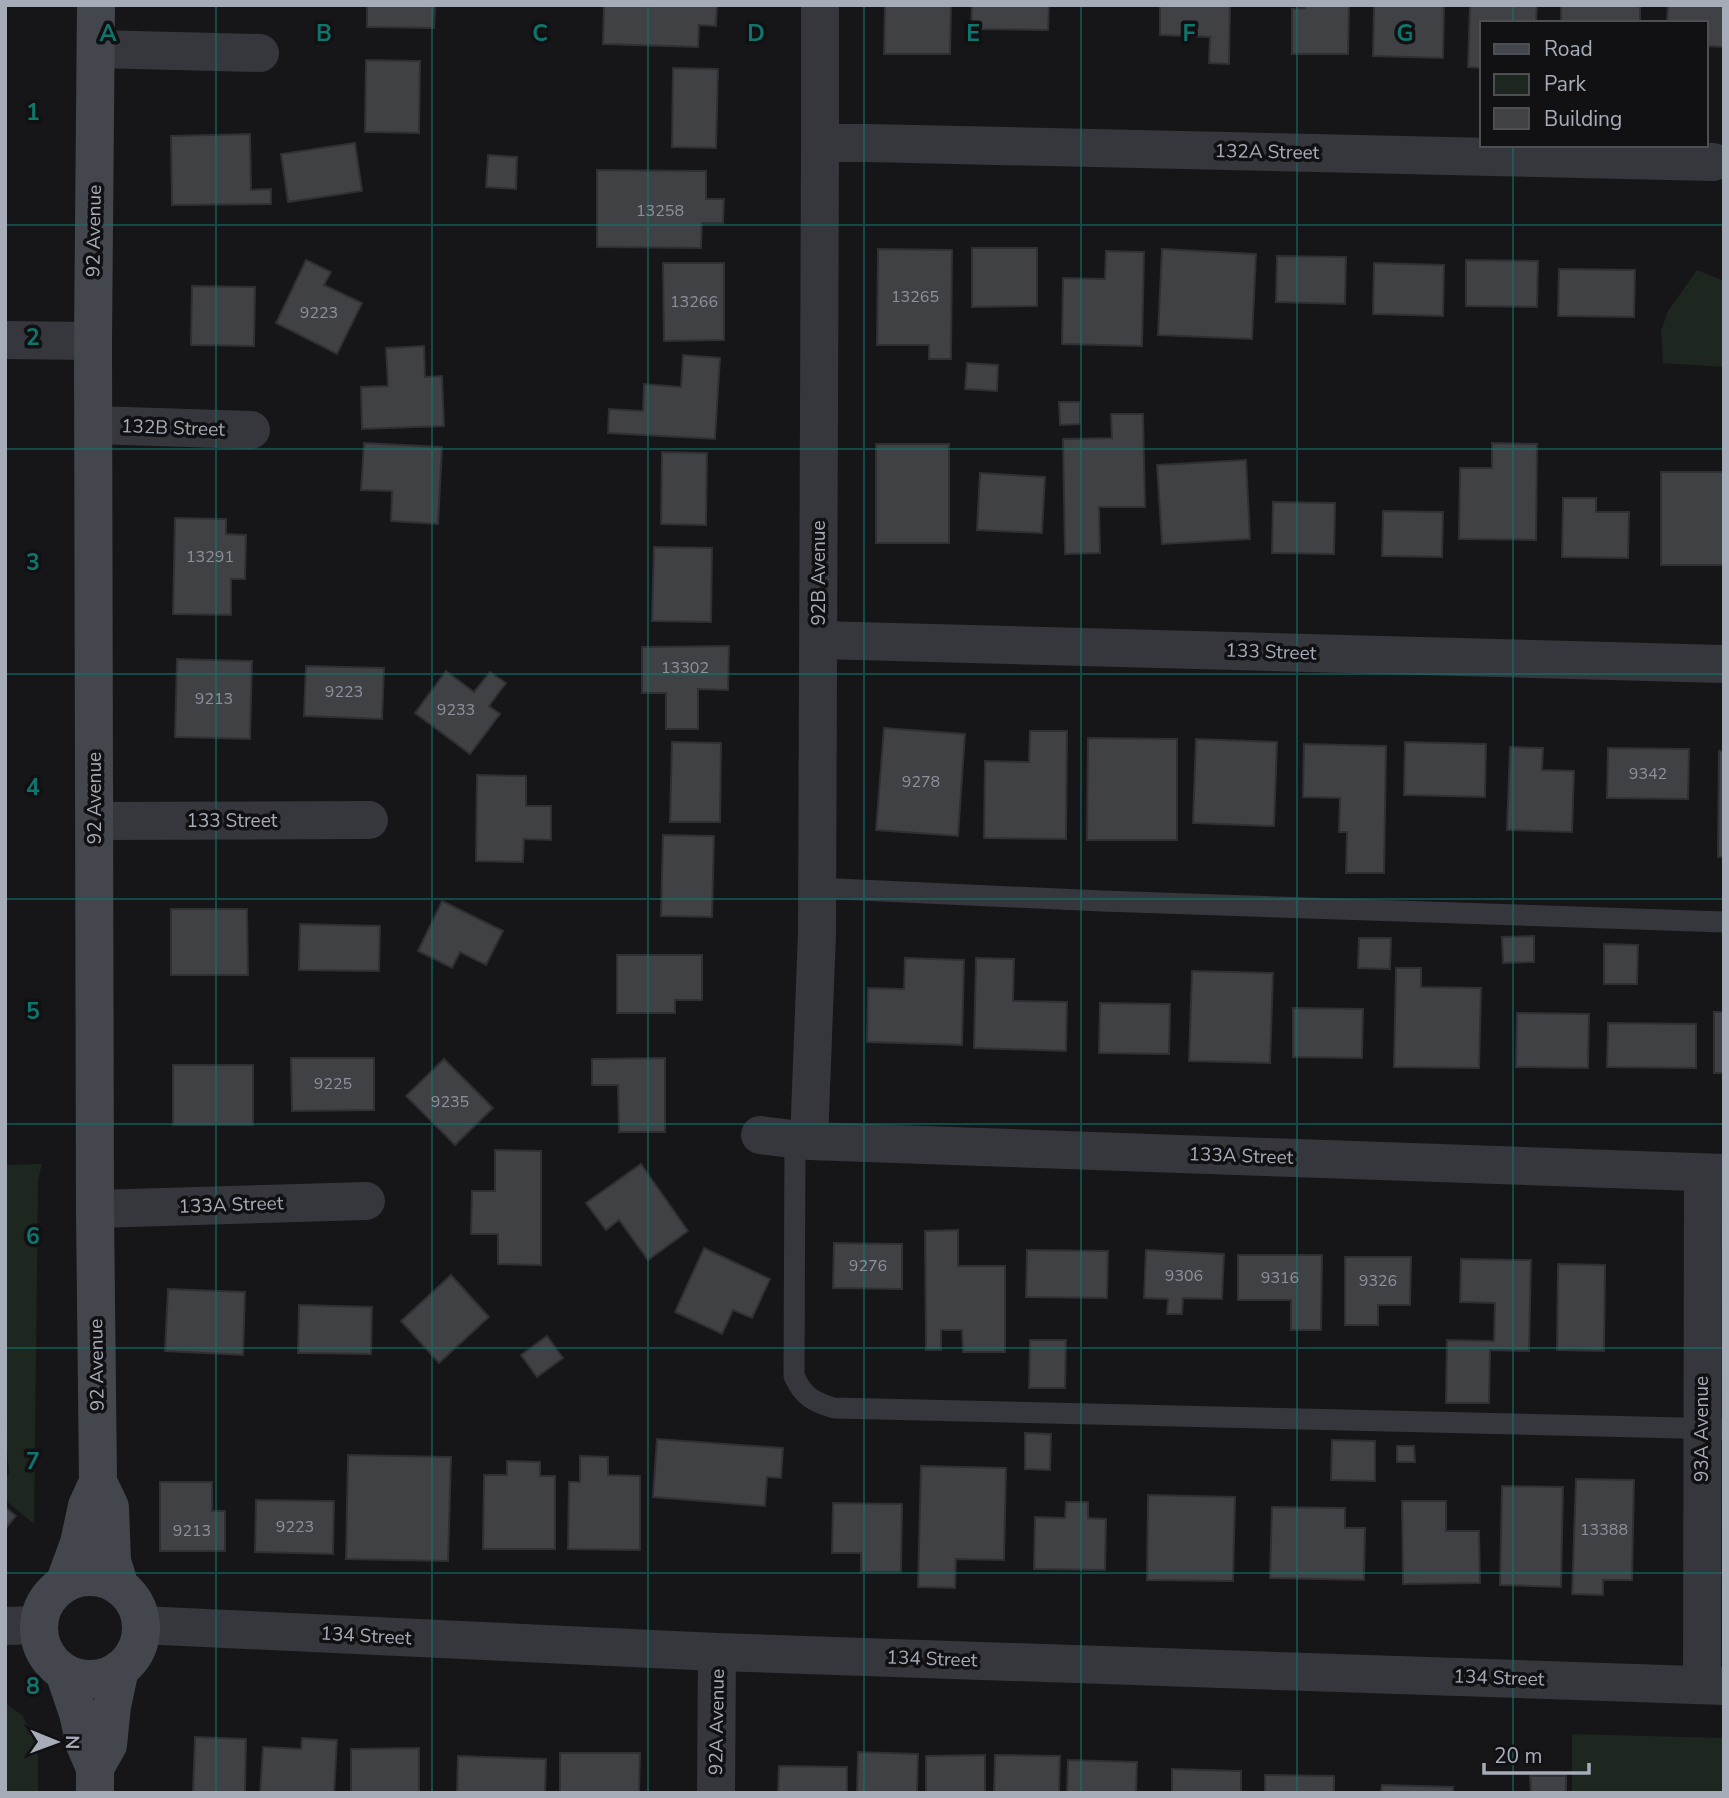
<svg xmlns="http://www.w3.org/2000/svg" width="1729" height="1798" font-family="'Nunito Sans',sans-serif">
	<rect width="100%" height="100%" fill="#161618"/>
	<path fill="#1d261f" d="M1697 270 1724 281V367L1663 363 1661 331 1668 311Z
		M42 1164 38 1180 34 1524 5 1500V1478L9 1474 5 1427 8 1424 5 1421V1165Z
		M5 1703 22 1715 38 1745V1793H5Z
		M1572 1734 1724 1738V1793H1572Z"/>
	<path fill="#404145" stroke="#302f34" stroke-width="2" d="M367 5H435L434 28 367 27Z
		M604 5H717L716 26 699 25 698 47 603 44Z
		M885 5H951L950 54H884Z
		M972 5H1049L1048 30 971 29Z
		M1160 5H1230L1229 64 1209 63 1210 37 1160 35Z
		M1305 5H1349L1348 54H1292V9L1305 8Z
		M1374 5H1444L1443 58 1373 56Z
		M1470 5H1537L1536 23H1482V68L1468 67Z
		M1561 5H1640V23H1561Z
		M1668 5H1724V47L1706 46V23H1667Z
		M366 60 420 61 419 133 365 132Z
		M673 68 718 69 716 148 672 147Z
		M250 134 251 190 271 189V204L172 205 171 136Z
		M355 143 362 191 288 202 281 154Z
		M488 155 517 157 516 189 486 187Z
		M597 170 706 171V199H724L723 223H702L701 248 597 247Z
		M972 248H1037V306L972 307Z
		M878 249 952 250 951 359H929V345H877Z
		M1162 249 1256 254 1252 339 1158 335Z
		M1106 251 1144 252 1142 346 1062 344 1063 278 1105 279Z
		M1277 256 1346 257 1345 304 1276 302Z
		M306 260 331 272 324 285 362 303 337 354 276 323Z
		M1466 260 1538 261 1537 307 1466 306Z
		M663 263H724V340L664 341Z
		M1374 263 1444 265 1443 316 1373 314Z
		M1559 269 1635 270 1634 317 1558 316Z
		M192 286 255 287 254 346 191 345Z
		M424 346 425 377 442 376 444 426 362 429 361 387 388 386 386 348Z
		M683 355 720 358 715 439 608 433 609 409 643 411 644 384 681 387Z
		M967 363 998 365 997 391 965 389Z
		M1059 402H1080V424L1060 425Z
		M1111 414H1143L1145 507H1099L1100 553 1065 554 1063 439 1112 438Z
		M364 443 442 447 438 524 391 521 392 491 361 490Z
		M1492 443 1537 444 1536 540 1459 539 1460 468H1492Z
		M876 444H949V543H876Z
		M662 452 707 453 706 525 661 524Z
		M1246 460 1250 539 1162 544 1157 465Z
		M1661 472H1724V565H1661Z
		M980 473 1045 477 1042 533 977 530Z
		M1563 498H1596V512H1629L1628 558 1562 557Z
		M1273 502 1335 503 1334 554 1272 553Z
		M1383 511 1443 512 1442 557 1382 556Z
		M175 518 226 519V534L246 535 245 579H231V615L173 614Z
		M654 547 712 548 711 622 652 621Z
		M729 646 728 690 698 689V729H666V693H642V647Z
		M177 659 252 661 250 739 175 737Z
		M306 666 384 668 382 719 304 716Z
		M446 671 474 692 490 672 506 683 489 706 500 714 470 754 415 713Z
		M884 728 965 734 958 836 876 830Z
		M1030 731H1067L1066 839 984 838 985 761 1029 762Z
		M1088 738 1177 739V840H1087Z
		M1196 739 1277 742 1274 826 1193 823Z
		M672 742 721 743 720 822H670Z
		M1405 742 1486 744 1485 797 1404 795Z
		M1304 744 1386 746 1384 873H1346L1347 832H1339L1340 798 1303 797Z
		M1510 747 1543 748 1542 770 1574 771 1572 832 1507 830Z
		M1608 748 1689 749 1688 799 1607 798Z
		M1719 751H1724V857H1718Z
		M477 775 526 776V806H551V840L524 839 523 862 476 861Z
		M663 835 714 836 712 917 661 916Z
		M442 901 503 931 486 965 460 952 452 968 418 951Z
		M171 909H247L248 975H171Z
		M300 924 380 926 379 971 299 970Z
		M1534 936V962L1503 963 1502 937Z
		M1359 938H1391L1390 969 1358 968Z
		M1604 944 1638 945 1637 984H1604Z
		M617 955H702V1000H675V1013H617Z
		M905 958 964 960 962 1045 867 1042 868 988 904 989Z
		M976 958 1014 959 1013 1001 1067 1002 1066 1051 974 1048Z
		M1396 968H1421V987L1481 988 1479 1068 1394 1067Z
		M1192 971 1273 973 1270 1063 1189 1061Z
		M1100 1003 1170 1004 1169 1054 1099 1053Z
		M1293 1008 1363 1009 1362 1058 1293 1057Z
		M1714 1012H1724V1073H1714Z
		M1517 1013 1589 1014 1588 1068 1516 1067Z
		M1608 1023 1696 1024V1068L1607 1067Z
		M291 1058H374V1110L292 1111Z
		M665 1058V1132H619L618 1085H592V1059Z
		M444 1059 493 1108 455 1145 406 1096Z
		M173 1065H253V1125H173Z
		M495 1150 541 1151V1265L498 1264V1234H471L472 1191H495Z
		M641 1164 688 1231 648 1260 619 1220 606 1230 586 1203Z
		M958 1230V1266H1005V1352H963L962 1330H941V1350H926L925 1231Z
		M834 1243 902 1244V1289L833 1288Z
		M704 1248 770 1279 752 1318 733 1310 722 1334 675 1312Z
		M1027 1250 1108 1251 1107 1298 1026 1297Z
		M1146 1250 1224 1254 1222 1299 1183 1298 1182 1314H1167L1168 1299 1144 1298Z
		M1238 1255H1322L1321 1330H1291V1300H1238Z
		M1345 1257H1411L1410 1305H1378V1325H1345Z
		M1461 1259 1531 1260 1529 1351 1490 1350 1489 1403H1446L1447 1340 1494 1341 1495 1303 1460 1302Z
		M1558 1264 1605 1265 1604 1351 1557 1350Z
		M451 1275 489 1317 439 1363 401 1321Z
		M168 1289 245 1292 243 1355 165 1351Z
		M299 1305 372 1307 371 1354 298 1353Z
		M547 1336 563 1358 537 1377 521 1355Z
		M1030 1340H1066L1065 1388H1029Z
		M1025 1433 1051 1434 1050 1470 1025 1469Z
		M657 1439 783 1448 781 1478 767 1477 765 1506 653 1497Z
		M1332 1440 1375 1441V1481L1331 1480Z
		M1397 1446H1414L1415 1462H1397Z
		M348 1455 451 1457 448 1561 346 1559Z
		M580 1456 608 1457V1475L640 1476V1550L568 1549 569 1482H580Z
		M507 1461 540 1462V1476H555V1549H483L484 1475H507Z
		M921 1466 1006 1468 1004 1560 956 1559 955 1588 918 1587Z
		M1576 1479 1634 1480 1632 1580H1603V1595L1572 1594Z
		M160 1482H212V1511H225V1551H160Z
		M1502 1486 1563 1487 1561 1587 1500 1585Z
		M1148 1495 1235 1497 1233 1581 1147 1580Z
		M256 1500 334 1501 333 1554 255 1552Z
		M1402 1501H1446V1531H1479L1480 1583 1403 1584Z
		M1066 1502H1088V1518L1106 1519 1105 1570 1034 1569 1035 1517 1065 1518Z
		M833 1503 902 1504 901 1572H861V1553H832Z
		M5 1507 16 1516 5 1529Z
		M1272 1507 1345 1508V1528H1365L1364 1580 1270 1578Z
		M195 1737 246 1739 245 1793H193Z
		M302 1738 337 1740 334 1793H260L263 1747 301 1749Z
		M419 1748V1793H351V1749Z
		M858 1752 918 1754 917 1793H857Z
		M560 1753H640L639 1793H560Z
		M985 1755V1793H926V1756Z
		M995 1755 1060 1756 1059 1793H994Z
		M458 1756 546 1759 545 1793H457Z
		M1068 1760 1137 1762 1136 1793H1067Z
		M779 1766 847 1767V1793H778Z
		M1172 1769 1241 1771V1793H1172Z
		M1265 1775 1334 1776V1793H1265Z
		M1530 1776H1566V1793H1531Z
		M1382 1785 1453 1787V1793H1381Z"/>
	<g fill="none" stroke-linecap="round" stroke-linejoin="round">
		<path stroke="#36373d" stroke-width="21" d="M816 888 1102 901 1724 922
			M795 1140 794 1376C803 1396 813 1402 834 1408L1724 1429"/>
		<path stroke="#36373d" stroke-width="38" d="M96 49 260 53
			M820 143H868L1713 162
			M5 340 93 341
			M94 425 251 430
			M819 640 1724 664
			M95 821 369 820
			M760 1135 809 1141 1724 1173
			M809 1141 817 933 820 143V5
			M95 1209 366 1201
			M5 1626 38 1625
			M1702 1685 1703 1173
			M716 1793 717 1652"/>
		<path stroke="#36373d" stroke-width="38" d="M141 1625 717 1652 1724 1686"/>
		<path stroke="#44464d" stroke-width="38" d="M98 1482 110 1507 112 1561 120 1587
			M39 1628a51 51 0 1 1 102 0a51 51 0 1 1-102 0Z
			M64 1584 79 1543 87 1506 98 1482 95 1209 93 341 96 5
			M64 1672 78 1713 85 1745 95 1768V1793
			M95 1768 108 1745 112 1706 120 1669"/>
	</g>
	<path fill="none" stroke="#0f766e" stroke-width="2" stroke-opacity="0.55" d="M216 5V1793M432 5V1793M648 5V1793M864 5V1793M1081 5V1793M1297 5V1793M1513 5V23M1513 145V1793M5 225H1724M5 449H1724M5 674H1724M5 899H1724M5 1124H1724M5 1348H1724M5 1573H1724"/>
	<g text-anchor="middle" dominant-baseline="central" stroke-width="7" stroke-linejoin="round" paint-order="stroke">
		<g font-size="16" fill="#8d919c">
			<text x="660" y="211">13258</text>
			<text x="915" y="297">13265</text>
			<text x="694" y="302">13266</text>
			<text x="319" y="313">9223</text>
			<text x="210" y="557">13291</text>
			<text x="685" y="668">13302</text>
			<text x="344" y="692">9223</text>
			<text x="214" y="699">9213</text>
			<text x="456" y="710">9233</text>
			<text x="1648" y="774">9342</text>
			<text x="921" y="782">9278</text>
			<text x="333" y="1084">9225</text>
			<text x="450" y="1102">9235</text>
			<text x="868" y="1266">9276</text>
			<text x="1184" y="1276">9306</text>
			<text x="1280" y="1278">9316</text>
			<text x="1378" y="1281">9326</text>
			<text x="295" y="1527">9223</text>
			<text x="1604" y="1530">13388</text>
			<text x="192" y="1531">9213</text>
		</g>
		<g font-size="19" fill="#a7acb9" stroke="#111113">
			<text transform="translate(1267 152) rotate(1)">132A Street</text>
			<text transform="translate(94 231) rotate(-89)">92 Avenue</text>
			<text transform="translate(173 428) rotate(2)">132B Street</text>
			<text transform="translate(819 573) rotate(-90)">92B Avenue</text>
			<text transform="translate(1271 652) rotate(2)">133 Street</text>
			<text transform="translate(95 798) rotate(-90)">92 Avenue</text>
			<text x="232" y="821">133 Street</text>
			<text transform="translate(1241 1156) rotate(2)">133A Street</text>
			<text transform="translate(231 1205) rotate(-2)">133A Street</text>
			<text transform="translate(97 1365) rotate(-91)">92 Avenue</text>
			<text transform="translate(1702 1429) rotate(-90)">93A Avenue</text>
			<text transform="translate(366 1636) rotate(3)">134 Street</text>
			<text transform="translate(932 1659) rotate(2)">134 Street</text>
			<text transform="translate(1499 1678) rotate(2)">134 Street</text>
			<text transform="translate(717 1722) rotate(-89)">92A Avenue</text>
		</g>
	</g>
	<g font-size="23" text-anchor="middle" font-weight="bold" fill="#0f766e" stroke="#111113" stroke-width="7" stroke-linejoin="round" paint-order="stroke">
		<text x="108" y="41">A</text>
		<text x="324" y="41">B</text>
		<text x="540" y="41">C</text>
		<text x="756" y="41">D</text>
		<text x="973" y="41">E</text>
		<text x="1189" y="41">F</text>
		<text x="1405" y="41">G</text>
		<text x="33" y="120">1</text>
		<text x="33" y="345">2</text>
		<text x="33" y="570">3</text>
		<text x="33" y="795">4</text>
		<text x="33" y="1019">5</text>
		<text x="33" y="1244">6</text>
		<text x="33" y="1469">7</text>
		<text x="33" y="1694">8</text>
	</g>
	<rect width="1729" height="1798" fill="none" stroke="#a7acb9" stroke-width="14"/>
	<rect x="1480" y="21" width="228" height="126" fill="#111113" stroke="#4d4f55" stroke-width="2"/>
	<rect x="1494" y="44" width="35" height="10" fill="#44464d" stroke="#4d4f55" stroke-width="2"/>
	<text x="1544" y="56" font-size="21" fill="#a7acb9">Road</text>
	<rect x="1494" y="74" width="35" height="21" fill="#1d261f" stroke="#4d4f55" stroke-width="2"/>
	<text x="1544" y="91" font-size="21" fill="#a7acb9">Park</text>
	<rect x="1494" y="108" width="35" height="21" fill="#404145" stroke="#4d4f55" stroke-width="2"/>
	<text x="1544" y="126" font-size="21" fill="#a7acb9">Building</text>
	<g transform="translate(56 1742) rotate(91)" stroke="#111113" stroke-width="5" paint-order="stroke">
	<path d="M0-5L12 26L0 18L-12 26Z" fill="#a7acb9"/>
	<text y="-10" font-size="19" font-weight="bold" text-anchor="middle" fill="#a7acb9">N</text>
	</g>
	<path d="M1484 1763v10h105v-10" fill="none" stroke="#a7acb9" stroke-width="3.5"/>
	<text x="1494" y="1763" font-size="21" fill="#a7acb9" stroke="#111113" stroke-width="5" paint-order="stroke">20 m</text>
</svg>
